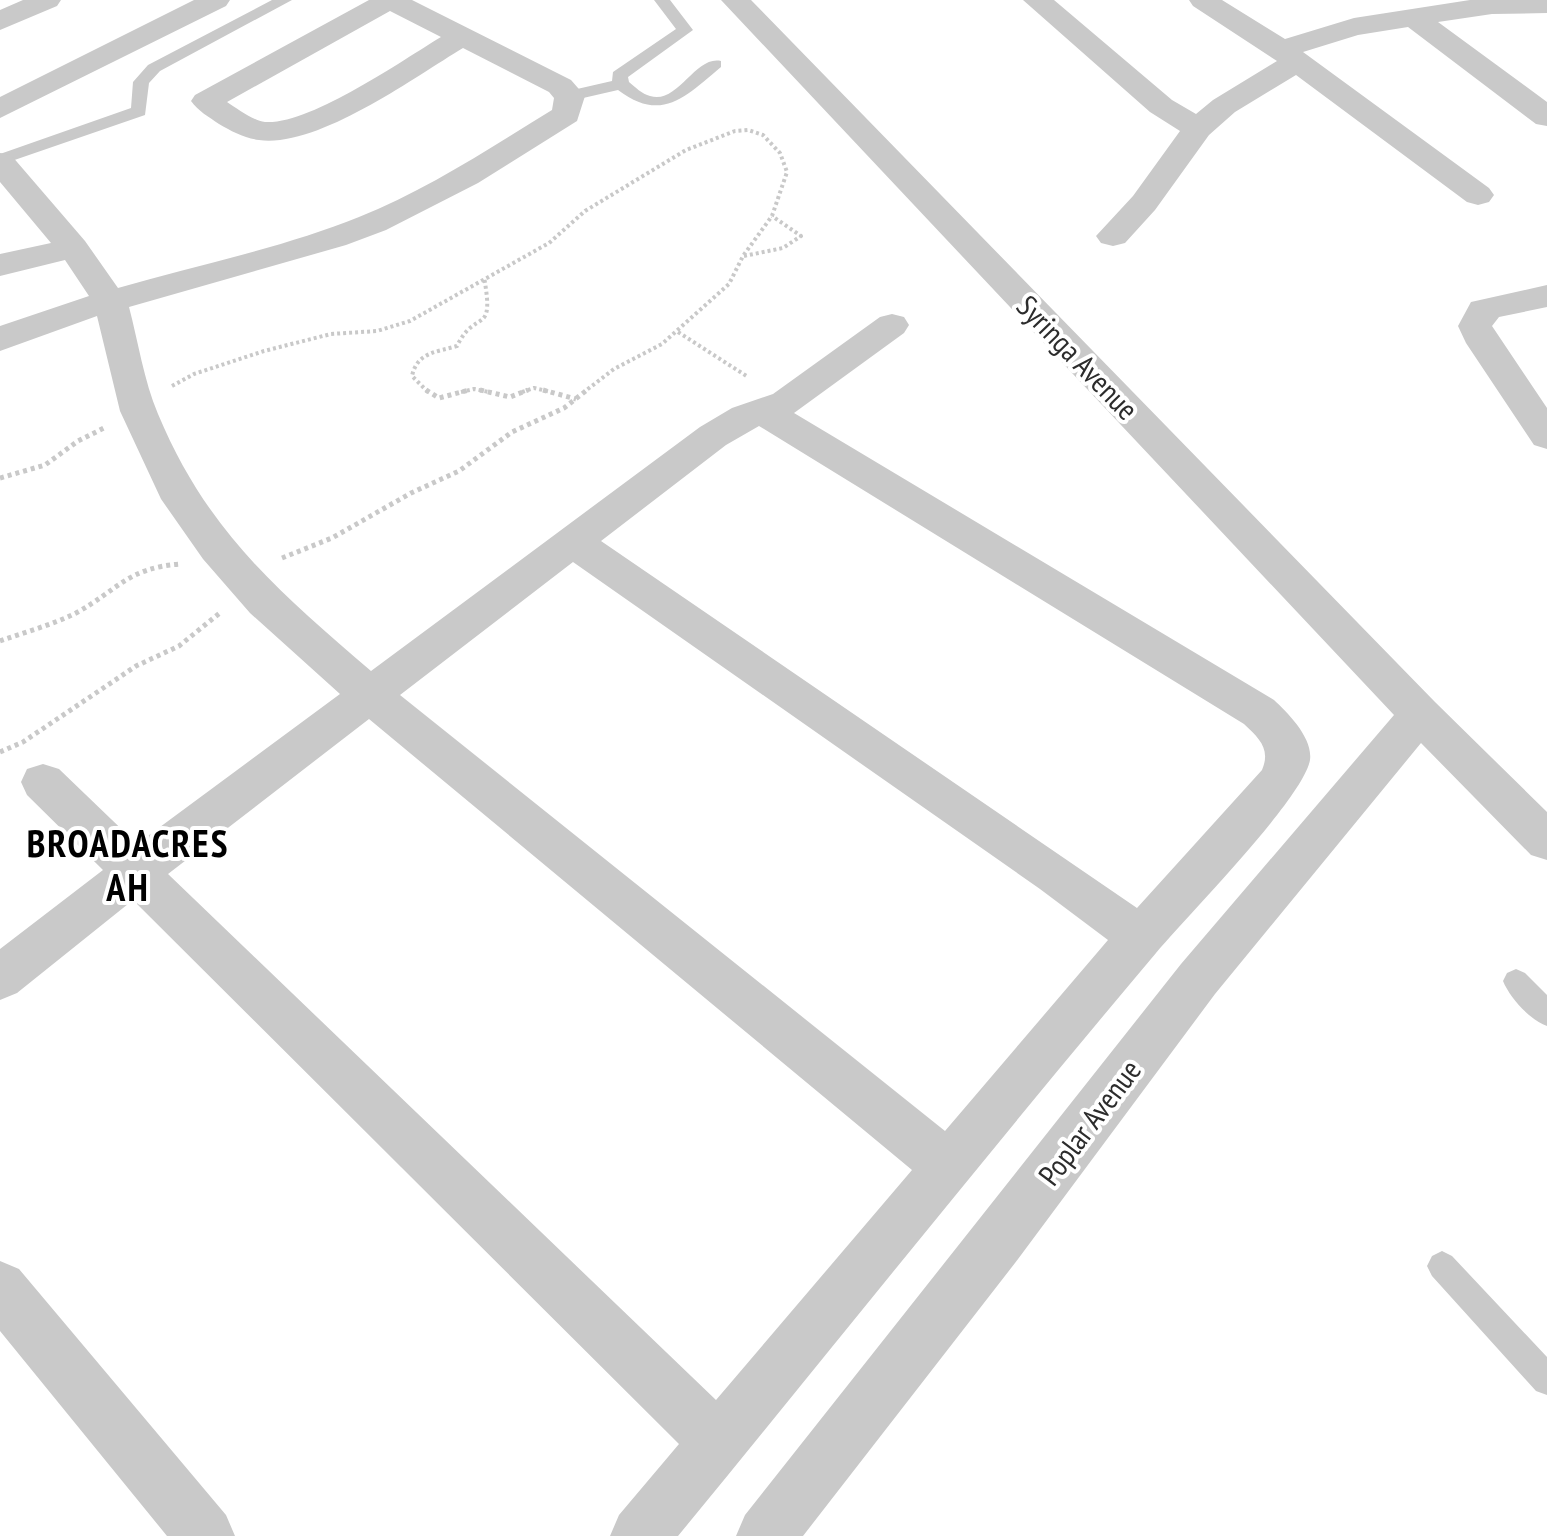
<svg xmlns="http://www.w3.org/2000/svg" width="1547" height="1536" font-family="'PT Sans Narrow',sans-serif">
	<rect width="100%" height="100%" fill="#fff"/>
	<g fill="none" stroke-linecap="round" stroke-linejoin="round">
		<path stroke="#c9c9c9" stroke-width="4" stroke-dasharray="3 3" stroke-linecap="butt" d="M744 256 783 248 801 236 772 216
			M678 332 748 377
			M172 386 194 374 264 351 331 334 377 331 410 321 549 243 585 211 686 150 735 131 748 130 763 135 780 153 787 172 772 216 743 256 729 284 662 344 614 369 584 392
			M428 392 412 376C417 352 437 352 457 346 476 307 495 338 484 277
			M461 392 474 389 489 392
			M522 392 534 388 551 392"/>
		<path stroke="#c9c9c9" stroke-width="5" stroke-dasharray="4 4" stroke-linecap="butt" d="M426 390 439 398 469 390
			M480 390 510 397 528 390
			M543 390 576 399
			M0 478 45 465 78 441 104 428
			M282 558 332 538 411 493 459 471 512 432 564 408 587 390
			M0 641C25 632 52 625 76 613 118 590 127 568 180 564
			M0 752 23 742 136 666 179 646 221 612"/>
		<path fill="#c9c9c9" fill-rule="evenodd" d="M272 0H292L160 71 149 83 145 115 0 165V154L131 108 133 82 148 65Z
			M654 0H670L693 30 628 77 629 82C635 87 642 94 650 96 678 105 695 55 721 61V67C685 97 662 123 618 90L570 101 564 100 562 96 564 92 612 81 613 72 676 29Z
			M1516 969 1525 973 1547 995V1026C1530 1020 1510 998 1503 981L1507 973Z
			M1442 1251 1452 1256 1547 1357V1395L1536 1391 1432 1276 1427 1266 1432 1256Z"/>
		<path fill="#c9c9c9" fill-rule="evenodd" d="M23 0H61L57 6 0 30V10Z
			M194 0H230L226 6 0 118V97Z
			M369 0H412L571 80 585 96 577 121 478 183 386 230 346 245 129 307C138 341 144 381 158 414 207 531 277 590 371 671L700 427 732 408 773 394 880 317 892 314 904 317 909 325 904 333 794 413 1274 700C1288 713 1313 738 1310 760 1303 799 1187 916 1156 953 994 1145 838 1341 678 1536H610L619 1515 679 1444 133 900 17 993 0 1000V949L103 870 27 795 21 782 27 769 43 764 59 769 137 844 340 694 250 613 203 559 161 499 120 411 97 316 0 351V326L89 296 65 260 0 276V254L51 243 0 182V153L11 155 85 241 118 288C198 265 282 248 359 217 427 190 490 148 552 110L554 98 549 92 463 48C413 78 318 148 259 140 244 138 231 131 219 124 209 117 198 111 191 101L195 95ZM390 11 441 37C401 61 310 125 265 122 252 120 238 109 227 102ZM759 426 1244 724C1259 738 1271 749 1262 770L1137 908 601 541 726 445ZM573 562 1040 889 1108 940 945 1131 400 695ZM369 719 912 1170 716 1400 168 874Z
			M721 0H751L1435 702 1547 812V860L1531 855 1421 743 1215 994 1015 1263 803 1536H736L745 1515 1181 964 1394 715Z
			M1023 0H1054L1172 100 1196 114 1213 100 1277 61 1193 6 1189 0H1222L1285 39 1354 18 1470 0H1547V13L1492 14 1438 22 1547 102V126L1536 124 1408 27 1358 35 1303 52 1489 188 1494 195 1489 202 1478 205 1467 202 1296 75 1235 112 1209 135 1155 210 1125 243 1113 246 1101 243 1096 236 1133 196 1180 131 1150 112Z
			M1547 285V307L1499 317 1492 326 1547 408V449L1534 445 1466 343 1458 326 1471 302Z
			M0 1261 19 1269 226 1515 235 1536H167L0 1331Z"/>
	</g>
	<g text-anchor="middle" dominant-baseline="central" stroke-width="8" stroke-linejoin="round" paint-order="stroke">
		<g font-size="30" fill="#2c2c2c" stroke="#fff">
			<text transform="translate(1078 357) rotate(46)">Syringa Avenue</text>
			<text transform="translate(1089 1122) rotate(-53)">Poplar Avenue</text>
		</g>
		<g font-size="38" font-weight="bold" letter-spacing="2" fill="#000" stroke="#fff">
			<text x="128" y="842">BROADACRES<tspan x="128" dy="44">AH</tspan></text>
		</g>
	</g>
</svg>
